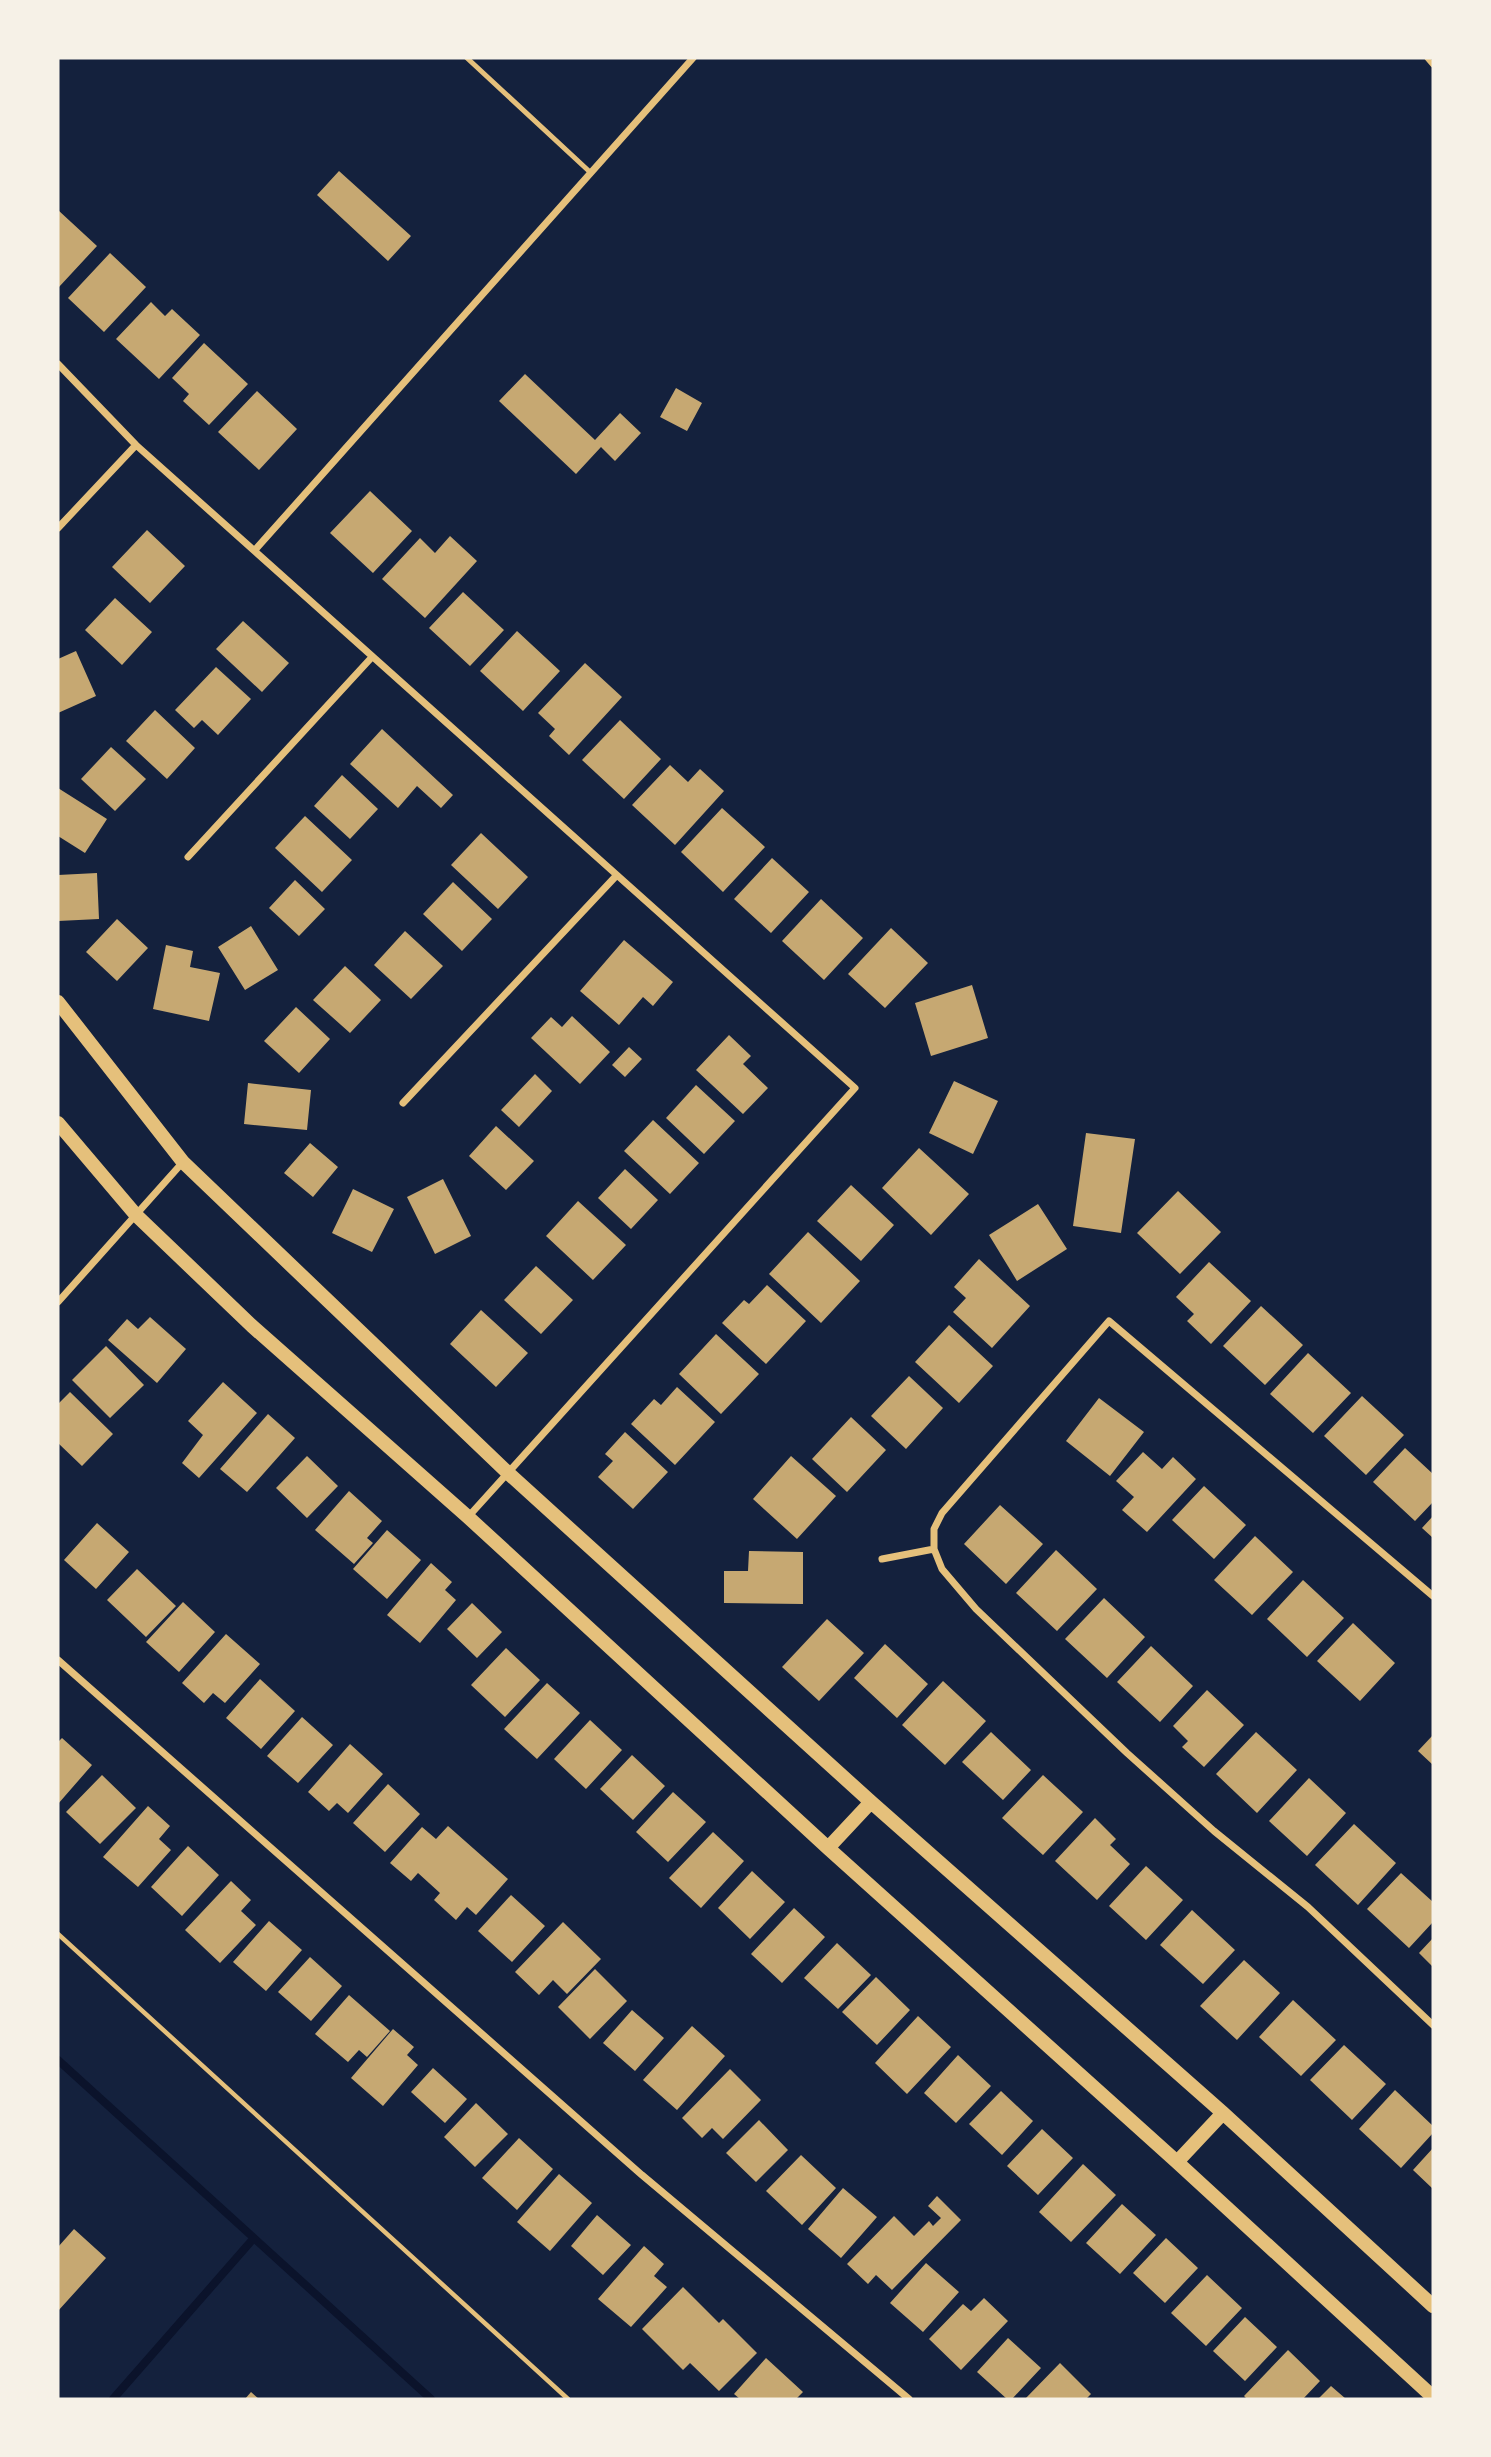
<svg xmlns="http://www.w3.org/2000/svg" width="1491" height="2457" font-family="'Fira Sans Condensed',sans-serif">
	<rect width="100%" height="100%" fill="#14213d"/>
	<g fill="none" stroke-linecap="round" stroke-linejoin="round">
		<path stroke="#0b132b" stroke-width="8" d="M58 2060 431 2399
			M113 2399 254 2238"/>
	</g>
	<path fill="#c6a872" d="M339 171 411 236 388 261 317 195Z
		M58 210 97 246 59 287 58 286Z
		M110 253 146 287 104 332 68 298Z
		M151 302 165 316 172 309 200 335 159 379 116 339Z
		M204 343 248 384 209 425 183 401 189 394 172 378Z
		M525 374 595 440 620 413 641 433 615 461 601 447 576 474 499 401Z
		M676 388 702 403 687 431 660 417Z
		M257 391 297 429 259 470 218 432Z
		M370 491 412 531 373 573 330 533Z
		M147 530 185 566 150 603 112 567Z
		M450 536 477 561 425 618 382 579 420 538 435 553Z
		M463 592 504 630 470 666 429 628Z
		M115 598 152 632 122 665 85 630Z
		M243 621 289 663 262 692 216 649Z
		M517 631 560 671 523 711 480 671Z
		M76 651 96 696 58 713V659Z
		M585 663 622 697 569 755 549 736 555 729 538 713Z
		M216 667 251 699 218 735 202 720 194 728 175 710Z
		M155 710 195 748 167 779 126 741Z
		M620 720 661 759 624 799 582 760Z
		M382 729 453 795 441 808 417 786 398 808 350 764Z
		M111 747 146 779 115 811 81 779Z
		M670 765 688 782 700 769 724 791 675 845 632 805Z
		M342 775 378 809 350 839 314 806Z
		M58 788 107 819 85 853 58 836Z
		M722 808 765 847 723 892 681 852Z
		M305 816 352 860 322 892 275 848Z
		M481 833 528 877 498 909 451 865Z
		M772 858 809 892 771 933 734 899Z
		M97 873 99 919 58 921V875Z
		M295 880 325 909 299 936 269 908Z
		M453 882 492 919 462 951 423 914Z
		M821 899 863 938 824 980 782 941Z
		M117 919 148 948 117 981 86 952Z
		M251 926 278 970 245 990 218 947Z
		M891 928 928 963 885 1008 848 974Z
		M405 931 443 966 411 999 374 965Z
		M624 940 673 982 653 1006 643 997 619 1025 580 991Z
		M166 945 193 951 190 967 220 973 209 1021 153 1009Z
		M345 966 381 1000 350 1033 313 1000Z
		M972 985 988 1038 931 1056 915 1003Z
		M296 1007 330 1039 299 1073 264 1041Z
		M572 1016 610 1052 580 1084 531 1038 551 1017 562 1027Z
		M729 1035 751 1056 743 1064 768 1088 743 1114 696 1070Z
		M629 1047 642 1059 625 1077 612 1065Z
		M535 1074 552 1091 519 1127 501 1110Z
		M954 1081 998 1101 973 1154 929 1133Z
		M248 1083 311 1090 307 1130 244 1124Z
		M696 1085 735 1121 704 1154 666 1118Z
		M653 1120 699 1163 670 1194 624 1151Z
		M496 1126 534 1161 506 1190 469 1156Z
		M1086 1133 1135 1139 1121 1233 1073 1226Z
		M310 1143 338 1167 313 1197 284 1173Z
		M919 1148 969 1194 931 1235 882 1188Z
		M625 1169 658 1200 631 1229 598 1198Z
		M443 1179 471 1236 435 1254 407 1197Z
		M851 1185 894 1225 861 1261 817 1221Z
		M353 1189 394 1209 372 1252 332 1233Z
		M1178 1191 1221 1232 1180 1274 1137 1233Z
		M578 1201 626 1245 593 1280 546 1236Z
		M1038 1204 1067 1249 1017 1281 989 1235Z
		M808 1232 860 1281 821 1323 769 1274Z
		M979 1259 1030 1306 992 1348 953 1312 966 1298 954 1287Z
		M1209 1262 1251 1301 1211 1344 1187 1321 1194 1314 1176 1297Z
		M536 1266 573 1300 541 1334 504 1300Z
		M767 1285 806 1321 766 1364 722 1323 744 1300 749 1304Z
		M1261 1306 1303 1345 1265 1385 1223 1346Z
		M481 1310 528 1353 496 1387 450 1344Z
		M150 1317 186 1349 157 1383 108 1340 127 1319 138 1329Z
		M949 1325 993 1366 959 1403 915 1362Z
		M716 1334 759 1374 721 1414 679 1374Z
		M106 1346 144 1385 110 1418 72 1380Z
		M1308 1353 1351 1393 1313 1433 1270 1394Z
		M909 1376 943 1408 906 1449 871 1416Z
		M223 1382 257 1413 199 1478 182 1463 203 1435 188 1421Z
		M677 1387 715 1422 675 1465 631 1424 654 1399 661 1405Z
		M70 1392 113 1434 82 1466 58 1443V1404Z
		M1362 1396 1404 1435 1366 1475 1324 1436Z
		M1099 1398 1144 1432 1110 1476 1066 1441Z
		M268 1414 295 1438 247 1492 220 1469Z
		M851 1417 886 1450 847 1492 812 1459Z
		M625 1432 668 1472 633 1509 598 1477 613 1461 605 1454Z
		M1405 1448 1433 1474V1502L1415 1521 1373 1482Z
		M1143 1452 1162 1469 1173 1457 1196 1479 1147 1532 1122 1510 1134 1497 1116 1481Z
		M307 1456 338 1486 307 1518 276 1488Z
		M791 1456 836 1496 797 1539 753 1499Z
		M1204 1486 1246 1525 1214 1559 1172 1520Z
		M349 1491 382 1521 367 1538 373 1543 354 1564 315 1530Z
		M1000 1505 1043 1544 1006 1584 964 1544Z
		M1433 1516V1538L1422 1528Z
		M97 1523 129 1552 96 1589 64 1560Z
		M387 1530 421 1560 387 1599 353 1569Z
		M1255 1536 1293 1572 1252 1615 1214 1580Z
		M1056 1550 1097 1589 1057 1631 1016 1593Z
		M749 1551 803 1552V1604L724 1603V1571H748Z
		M431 1563 452 1582 445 1590 456 1600 420 1643 387 1615Z
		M137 1569 176 1606 146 1637 107 1600Z
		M1303 1580 1344 1618 1307 1657 1267 1619Z
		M1104 1598 1145 1637 1107 1678 1065 1639Z
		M183 1602 215 1632 179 1672 146 1642Z
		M472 1603 502 1632 477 1658 447 1629Z
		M827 1619 864 1653 819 1701 782 1667Z
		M1353 1623 1395 1663 1360 1701 1317 1661Z
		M226 1634 260 1664 225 1703 213 1693 204 1703 182 1683Z
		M885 1644 928 1684 897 1718 854 1678Z
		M1151 1646 1193 1686 1160 1722 1117 1682Z
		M506 1648 540 1680 505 1717 471 1685Z
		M260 1679 295 1711 261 1749 226 1718Z
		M943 1681 986 1721 945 1765 902 1725Z
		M547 1683 580 1713 537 1759 504 1729Z
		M1207 1690 1244 1725 1204 1767 1182 1747 1188 1741 1173 1726Z
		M302 1717 333 1745 298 1783 267 1756Z
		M590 1720 622 1750 586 1789 554 1759Z
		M991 1732 1031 1770 1003 1800 962 1762Z
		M1256 1732 1297 1770 1257 1813 1216 1774Z
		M1433 1735V1765L1418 1751Z
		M62 1738 92 1765 58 1804V1742Z
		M350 1744 383 1774 348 1813 337 1803 329 1811 308 1792Z
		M632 1755 665 1786 633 1820 600 1789Z
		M102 1775 136 1808 100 1844 66 1812Z
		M1043 1775 1083 1812 1043 1855 1002 1818Z
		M1309 1778 1346 1813 1307 1856 1269 1821Z
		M388 1784 420 1814 385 1852 353 1823Z
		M673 1792 706 1822 668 1862 636 1832Z
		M148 1806 170 1826 159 1839 171 1850 138 1887 103 1857Z
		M1095 1818 1116 1839 1110 1845 1130 1864 1097 1900 1055 1861Z
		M1354 1824 1396 1863 1358 1905 1315 1865Z
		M448 1826 508 1879 476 1915 467 1907 456 1920 434 1900 440 1893 418 1873 411 1881 390 1863 422 1827 436 1839Z
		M713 1832 744 1861 701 1908 669 1878Z
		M188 1846 219 1875 182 1916 151 1887Z
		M1146 1866 1183 1900 1146 1940 1109 1906Z
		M752 1871 785 1902 750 1939 718 1908Z
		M1401 1873 1433 1902V1922L1409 1948 1367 1909Z
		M231 1881 251 1900 241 1911 256 1925 220 1963 185 1930Z
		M511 1895 545 1926 512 1962 478 1931Z
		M794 1908 825 1937 782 1983 751 1954Z
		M1192 1910 1235 1950 1203 1984 1160 1945Z
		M269 1921 302 1950 266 1991 233 1962Z
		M563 1922 601 1959 567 1994 553 1980 539 1995 515 1972Z
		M1433 1938V1967L1419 1953Z
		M837 1943 871 1975 838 2009 804 1978Z
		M310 1957 342 1986 311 2021 278 1992Z
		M1244 1960 1280 1993 1237 2040 1200 2006Z
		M595 1969 627 2001 590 2039 558 2007Z
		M876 1977 910 2010 877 2045 842 2012Z
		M349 1995 390 2031 367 2057 359 2050 348 2062 315 2034Z
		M1293 2000 1336 2040 1301 2076 1259 2037Z
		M632 2010 664 2038 635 2071 603 2043Z
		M918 2016 951 2047 907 2094 875 2063Z
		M692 2026 725 2056 677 2110 643 2080Z
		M393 2029 414 2047 407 2055 418 2065 383 2106 351 2078Z
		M1344 2045 1386 2084 1352 2120 1310 2080Z
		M958 2055 991 2086 956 2123 924 2093Z
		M433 2068 467 2099 445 2123 411 2092Z
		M730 2069 761 2100 723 2139 712 2128 702 2138 682 2118Z
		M1395 2090 1433 2126V2133L1401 2168 1359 2129Z
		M1001 2091 1033 2121 1002 2155 969 2124Z
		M476 2103 508 2134 475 2167 444 2137Z
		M759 2120 788 2150 756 2182 726 2153Z
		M1042 2129 1073 2158 1038 2195 1007 2166Z
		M519 2138 553 2169 517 2210 482 2178Z
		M1433 2148V2189L1413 2170Z
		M801 2155 836 2188 802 2225 766 2191Z
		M1083 2164 1116 2195 1071 2242 1039 2212Z
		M559 2174 592 2203 550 2251 517 2222Z
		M843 2188 877 2217 841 2258 808 2229Z
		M937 2196 961 2220 892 2290 876 2275 868 2284 847 2264 894 2216 914 2236 929 2221 933 2226 941 2218 928 2206Z
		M1122 2204 1156 2235 1120 2274 1086 2243Z
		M597 2215 631 2245 603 2275 571 2246Z
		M74 2229 106 2258 58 2311V2247Z
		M1166 2238 1198 2268 1165 2303 1133 2273Z
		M644 2246 664 2264 654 2276 667 2287 631 2327 598 2299Z
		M926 2263 959 2292 923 2332 890 2303Z
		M1207 2275 1242 2308 1206 2346 1171 2313Z
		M683 2287 719 2323 723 2319 757 2353 719 2391 690 2363 683 2370 642 2329Z
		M984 2298 1008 2321 961 2370 929 2339 963 2304 971 2311Z
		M1245 2317 1277 2347 1245 2381 1213 2351Z
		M1008 2338 1041 2368 1012 2399H1007L977 2372Z
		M1288 2350 1320 2381 1303 2399H1247L1244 2396Z
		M766 2358 803 2392 796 2399H740L734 2394Z
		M1060 2363 1091 2394 1086 2399H1025Z
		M1331 2386 1346 2399H1318Z
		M251 2392 259 2399H245Z"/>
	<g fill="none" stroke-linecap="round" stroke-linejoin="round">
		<path stroke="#e5c07b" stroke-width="4.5" d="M58 1934 568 2399"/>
		<path stroke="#e5c07b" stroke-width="5" d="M467 58 591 173
			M1427 58 1433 65"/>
		<path stroke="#e5c07b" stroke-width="7" d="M58 364 136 445 855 1088 468 1517
			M58 528 136 445
			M255 550 693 58
			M188 857 372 657
			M403 1103 616 876
			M58 1302 183 1162
			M882 1559 934 1549
			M1433 1596 1109 1321 942 1513 934 1529V1549L942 1569 976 1609 1127 1753 1214 1831 1308 1907 1433 2025
			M58 1660 642 2175 909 2399"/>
		<path stroke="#e5c07b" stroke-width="14" d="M58 1002 183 1162 507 1472 871 1802 1223 2113 1433 2306
			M58 1123 136 1215 252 1326 468 1517 828 1848 1177 2162 1433 2397
			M828 1848 871 1802
			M1177 2162 1223 2113"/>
	</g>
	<rect width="1491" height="2457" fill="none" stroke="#f6f1e7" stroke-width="119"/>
</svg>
